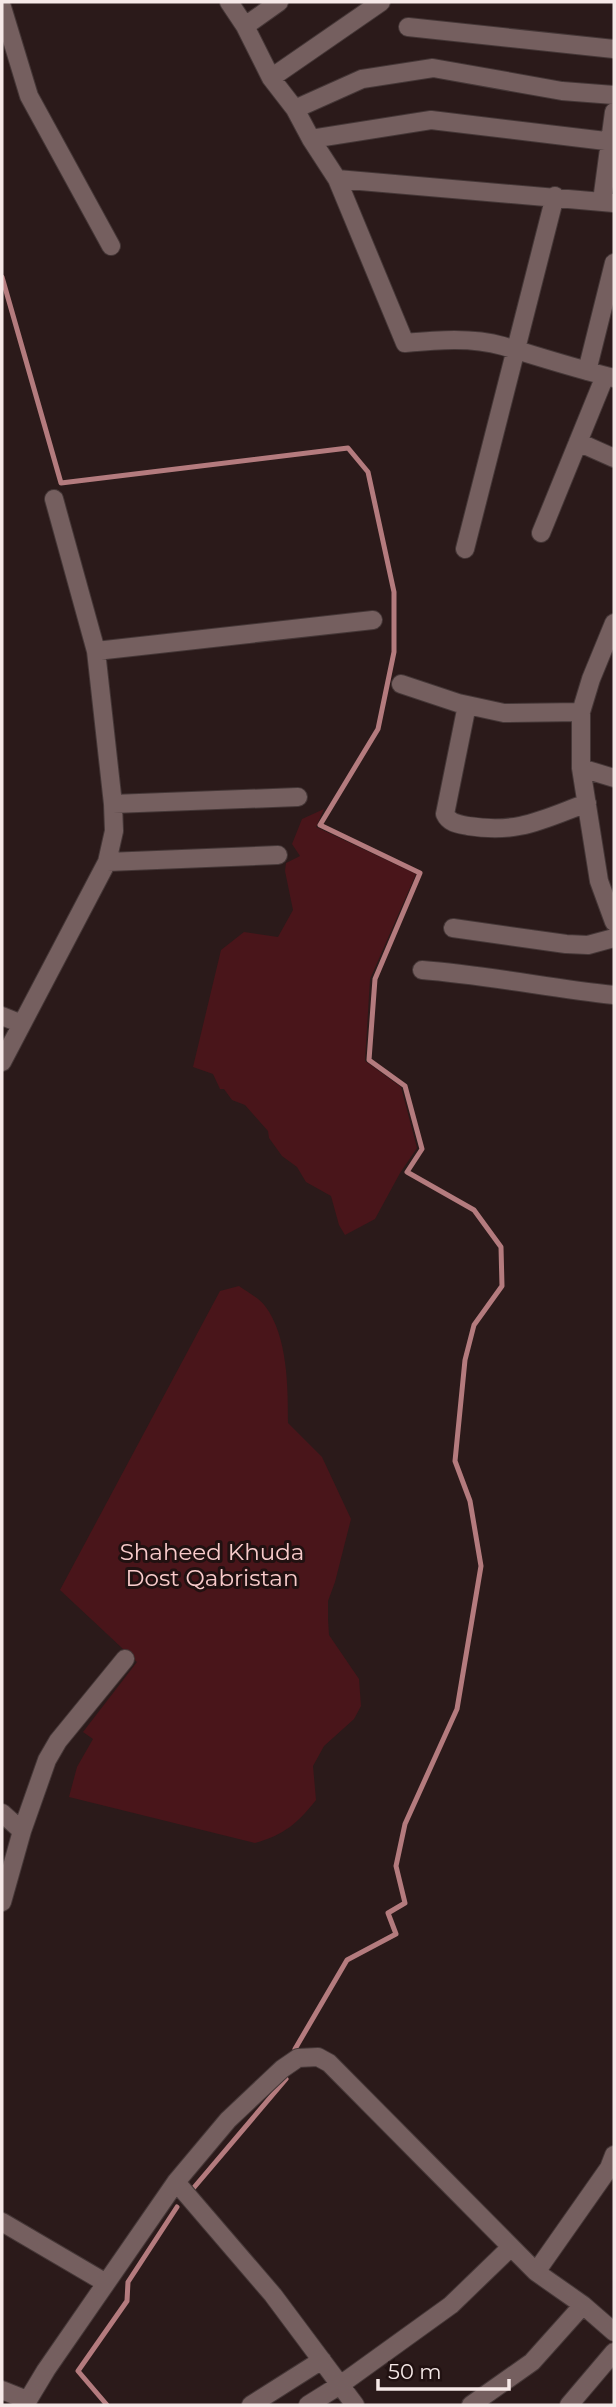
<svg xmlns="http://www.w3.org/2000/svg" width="616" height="2407" font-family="Montserrat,sans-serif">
	<rect width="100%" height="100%" fill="#2b1a1a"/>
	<path fill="#49151a" d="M324 809 316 827 416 874 370 979 365 1061 401 1087 417 1148 400 1173 375 1219 345 1235 339 1225 331 1196 306 1182 297 1167 282 1156 269 1138 268 1131 245 1105 232 1100 224 1089H220L213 1074 193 1067 221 950 244 932 278 937 293 910 285 871 286 863 300 856 292 844 302 819Z
		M239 1286C247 1292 259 1298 265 1306 288 1336 288 1388 288 1423L322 1457 351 1519 335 1582 328 1601V1619L329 1635 359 1679 361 1706 354 1719 324 1746 313 1766 316 1800C298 1823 284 1835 255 1843L69 1797 77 1767 93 1739 83 1732 137 1662 60 1590 220 1291Z"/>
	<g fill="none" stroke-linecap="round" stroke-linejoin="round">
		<path stroke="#b47b7e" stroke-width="5" d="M2 277 61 483 348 448 368 472 394 592V652L378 729 320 825 420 873 375 979 369 1060 405 1086 422 1149 407 1172 474 1210 501 1247 502 1286 474 1325 465 1360 455 1461 470 1501 481 1566 457 1709 405 1824 396 1866 405 1903 388 1913 396 1934 347 1960 295 2049
			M191 2191 286 2079
			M107 2405 78 2371 127 2301 128 2282 177 2207"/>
		<g stroke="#453737" stroke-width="20">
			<path id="minor" d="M229 2 245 26 271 78 295 109 311 139 337 179 405 343C437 340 472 337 503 346 540 357 577 369 614 378
				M2 7 29 96 111 246
				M245 26 279 2
				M408 27 614 49
				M271 78 381 2
				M295 109 362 79 433 68 562 91 614 95
				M311 139 431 120 614 142
				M337 179 614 203
				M602 201 614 112
				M587 371 614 263
				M578 442 614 458
				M541 533 605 376
				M465 549 555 196
				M614 623 591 679 581 712V768L599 881 614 922
				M96 651 373 620
				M401 684 458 703 504 713 581 712
				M467 705 445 814C449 823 458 824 468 826 518 834 541 820 587 803
				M581 768 614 778
				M113 804 298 797
				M107 862 278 855
				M453 928 566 944 588 945 614 938
				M422 970C486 975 550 988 614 995
				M2 1016 22 1024
				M2 1062 107 862 114 831 113 804 96 651 54 499
				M2 1813 22 1831
				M2 1902 22 1831 47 1760 58 1741 125 1659
				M176 2182 273 2295 355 2405
				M2 2222 106 2283
				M536 2272 609 2168 614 2155
				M2 2390 27 2400
				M25 2405 46 2370 176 2182 228 2120 282 2069 298 2058 318 2057 329 2063 536 2272 583 2305 614 2332
				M251 2405 322 2360
				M308 2405 340 2385 451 2305 511 2247
				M471 2405 532 2362 583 2305
				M569 2405 614 2352"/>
		</g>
		<use href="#minor" stroke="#755f5f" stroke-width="18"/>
	</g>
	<g text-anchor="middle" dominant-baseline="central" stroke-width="6" stroke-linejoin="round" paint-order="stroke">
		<g font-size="23" fill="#f9cbcb" stroke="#211111">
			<text x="212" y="1552">Shaheed Khuda<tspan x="212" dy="26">Dost Qabristan</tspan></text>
		</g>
	</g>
	<rect width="616" height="2407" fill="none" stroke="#f6e9e8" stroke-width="7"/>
	<path d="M378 2379v10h131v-10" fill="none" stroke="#f6e9e8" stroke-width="3.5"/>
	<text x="388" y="2379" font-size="21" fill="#f6e9e8" stroke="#211111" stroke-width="5" paint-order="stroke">50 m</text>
</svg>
